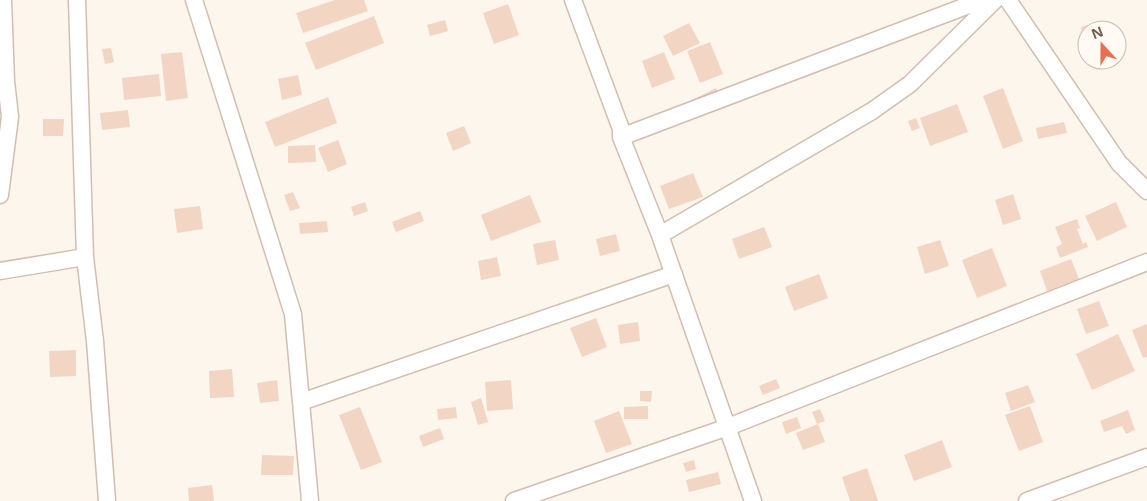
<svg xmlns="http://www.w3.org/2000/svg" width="1147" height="501" font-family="'Open Sans',sans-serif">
	<rect width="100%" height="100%" fill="#fdf6ec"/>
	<path fill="#f3d5c3" d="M335 0H364L368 11 303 33 296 13Z
		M508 4 519 35 494 44 483 13Z
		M374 16 384 43 316 70 305 43Z
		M445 20 448 31 430 36 427 25Z
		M1102 21 1105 30H1087L1086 48 1081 27Z
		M689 23 700 43 673 56 663 36Z
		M710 42 723 74 700 83 687 51Z
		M111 48 114 62 105 64 102 49Z
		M182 52 188 98 166 101 161 54Z
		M664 52 675 79 652 88 642 61Z
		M159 74 161 96 124 100 122 78Z
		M298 75 302 95 282 100 278 79Z
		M716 88 723 101 698 113 692 100Z
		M1003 88 1023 141 1003 149 983 96Z
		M328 97 337 123 275 147 265 122Z
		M957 104 968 132 930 146 920 118Z
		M128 110 130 127 102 130 100 113Z
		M916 118 920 128 912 131 908 121Z
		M43 119H64L63 136H43Z
		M1064 122 1067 133 1038 139 1036 128Z
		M464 126 471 143 453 151 446 133Z
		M338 140 347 164 328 172 318 148Z
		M315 145 316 162 288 163V146Z
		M693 173 703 197 669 209 660 186Z
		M293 192 300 208 290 211 284 195Z
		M1013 194 1021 219 1003 225 995 200Z
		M530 195 541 222 491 241 481 215Z
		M365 202 368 211 354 216 351 207Z
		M1116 202 1127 227 1097 241 1085 216Z
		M200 206 203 229 177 233 174 209Z
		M420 211 424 221 396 232 392 222Z
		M1077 219 1080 228 1077 229 1083 244 1086 242 1088 247 1060 258 1056 247 1062 244 1055 227Z
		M327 221 328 232 300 234 299 223Z
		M764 227 772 247 739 259 732 239Z
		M616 234 620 251 600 256 596 239Z
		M555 240 559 260 537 265 533 244Z
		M940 240 949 266 925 274 917 247Z
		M992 248 1007 286 977 298 962 260Z
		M497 257 501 276 481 280 478 261Z
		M1071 259 1079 279 1047 291 1040 271Z
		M819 274 828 298 794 311 785 287Z
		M1099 301 1109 326 1086 334 1077 309Z
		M596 318 607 347 582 357 570 328Z
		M638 322 640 341 620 344 618 325Z
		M1147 324V357L1143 358 1132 330Z
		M1118 334 1135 371 1092 390 1076 354Z
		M76 350V376L50 377 49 351Z
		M232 369 234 397 210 398 209 371Z
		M776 379 780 388 763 395 759 386Z
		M277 380 279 401 260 403 257 383Z
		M511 380 513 409 487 411 485 382Z
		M1028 385 1035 402 1011 411 1005 393Z
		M640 391H652L651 402 640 401Z
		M481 398 488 422 478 425 471 402Z
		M648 406V419H624V407Z
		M1030 406 1043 442 1019 451 1005 415Z
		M360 407 382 462 361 470 339 415Z
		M456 407 457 418 438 420 437 409Z
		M820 409 825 421 817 424 812 412Z
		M1128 410 1135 430 1126 434 1122 426 1104 432 1100 421Z
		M619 411 632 444 606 453 594 421Z
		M797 417 801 428 786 434 782 422Z
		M818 424 825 442 803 450 796 433Z
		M440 428 444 439 423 447 419 436Z
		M942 440 952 467 914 481 904 455Z
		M262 455 294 456 293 475H261Z
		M694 460 696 469 686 472 683 463Z
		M867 468 878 501H850L842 477Z
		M718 472 721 484 689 492 686 480Z
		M212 485 214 501H189L188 488Z"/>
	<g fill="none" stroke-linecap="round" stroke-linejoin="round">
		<g stroke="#d1beb0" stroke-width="19">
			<path id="minor" d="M77 0 85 257 95 341 107 501
				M194 0 293 314 310 501
				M573 0 621 129V137L660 235 753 501
				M1008 0 1119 163 1147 191
				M621 137 982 0
				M0 195 10 117 6 81 3 0
				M660 235 872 111 910 84 995 0
				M0 271 85 257
				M301 402 674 274
				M514 501 728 427 1147 262
				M1027 501 1147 457"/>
		</g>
		<use href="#minor" stroke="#fff" stroke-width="16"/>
	</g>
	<g transform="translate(1102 45) rotate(339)"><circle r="24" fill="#fffaf3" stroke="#cabbb1"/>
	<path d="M0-4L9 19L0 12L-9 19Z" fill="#e76f51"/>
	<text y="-8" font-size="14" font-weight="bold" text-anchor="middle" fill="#7a5c4d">N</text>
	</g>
</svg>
